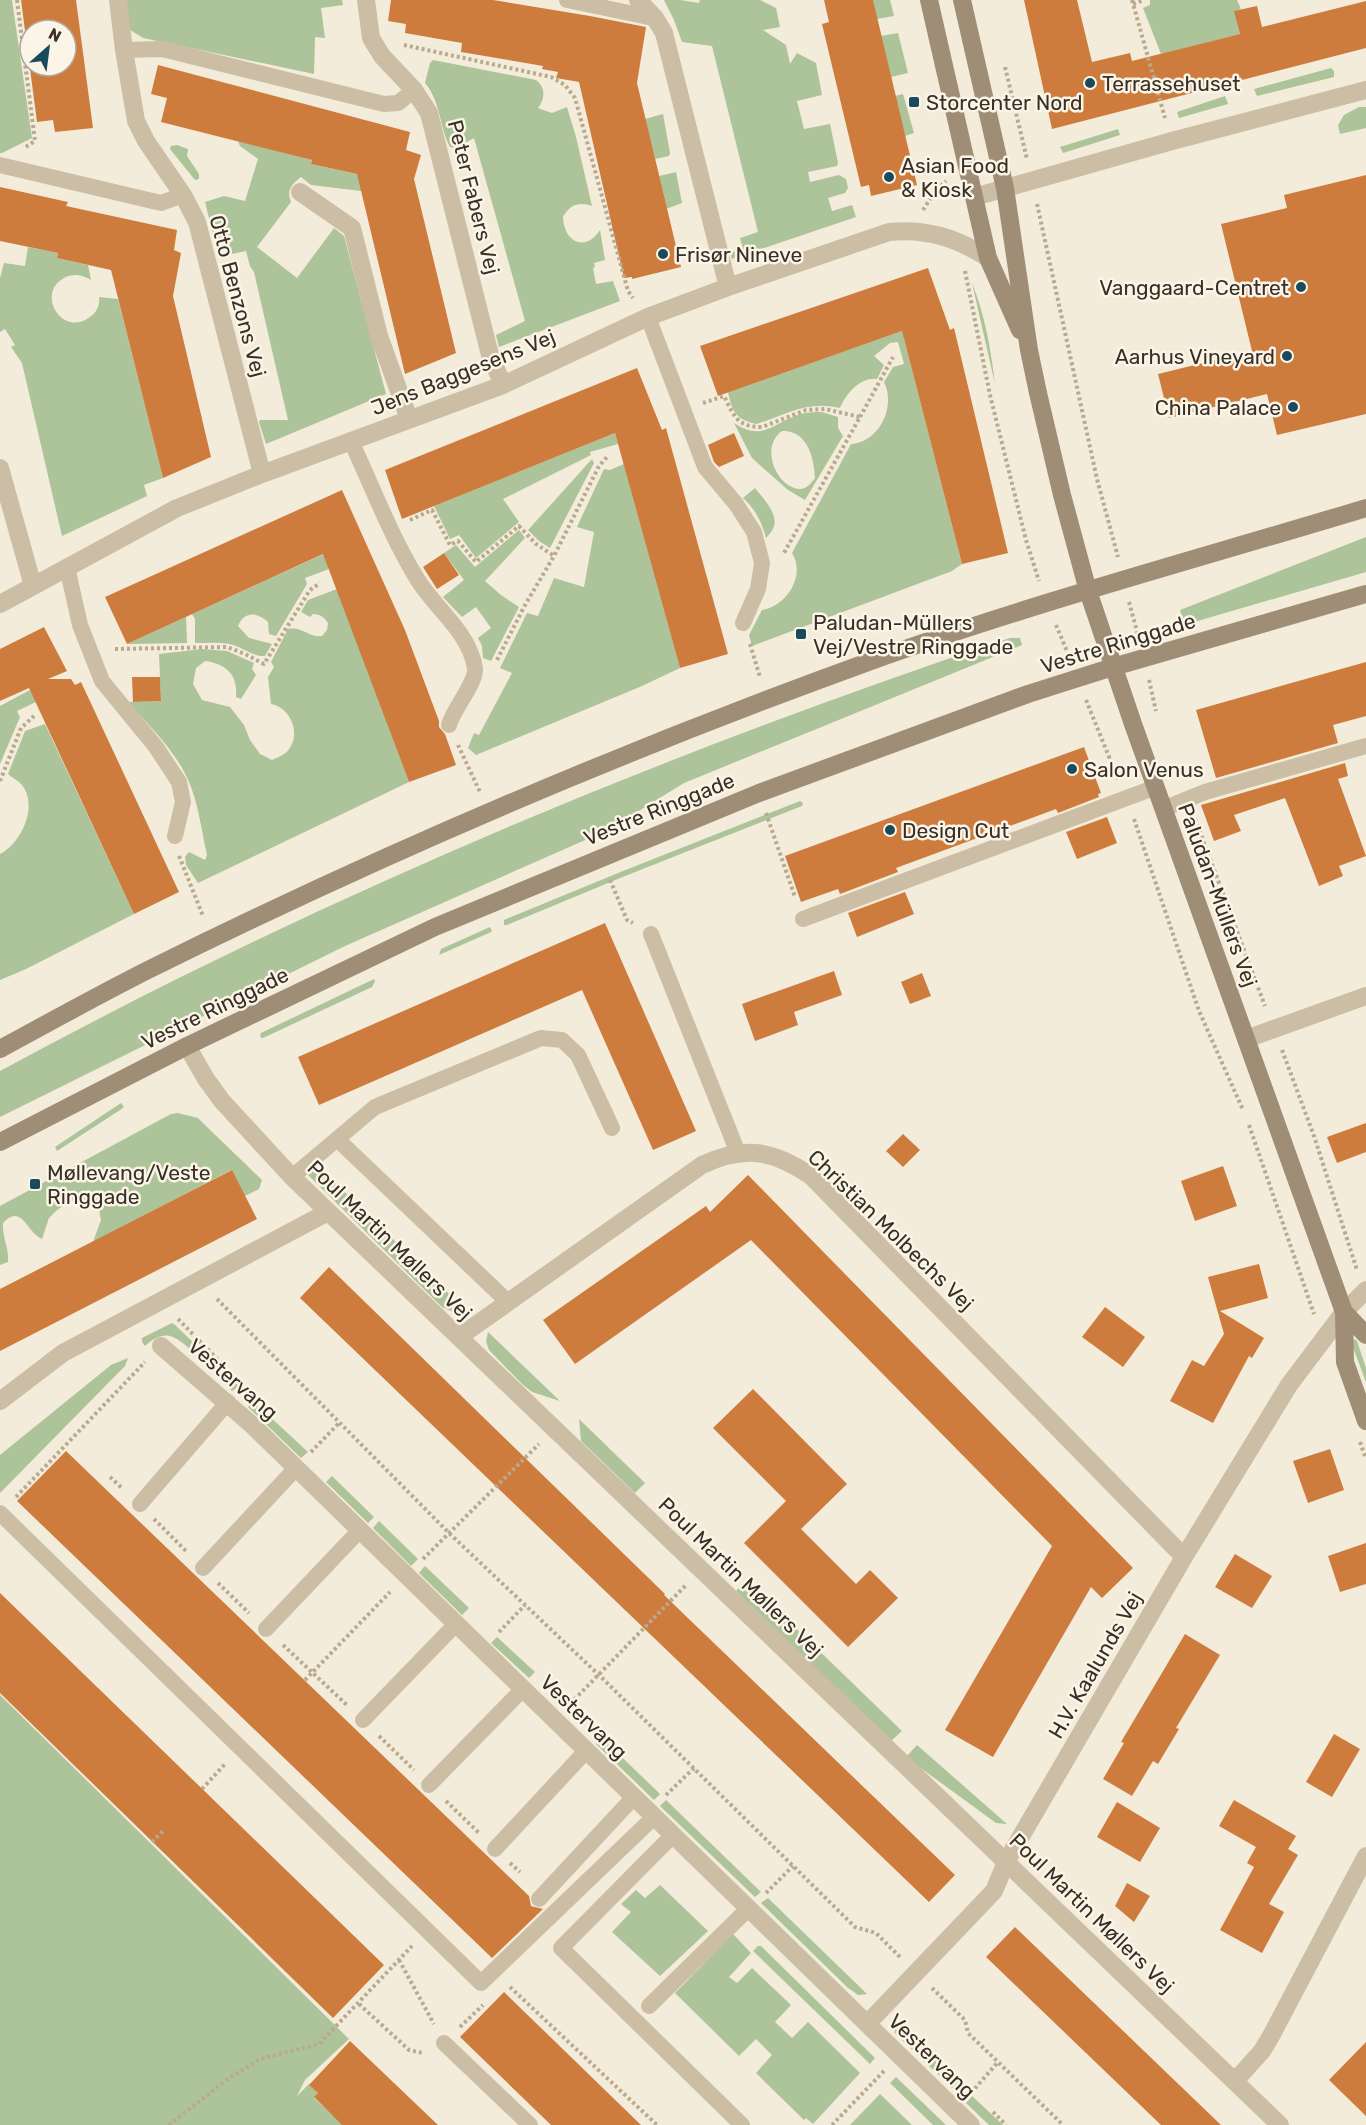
<svg xmlns="http://www.w3.org/2000/svg" width="1366" height="2125" font-family="Rubik,sans-serif">
	<rect width="100%" height="100%" fill="#f3ecda"/>
	<path fill="#adc399" fill-rule="evenodd" d="M0 0H12L32 138 2 153H0Z
		M125 0H342L343 5 321 8 325 38 315 37 314 74 143 38 127 28Z
		M664 0H680L699 3 700 0H760L776 8 780 27 763 30 786 45 790 64 797 53 816 63 822 95 797 101 804 129 830 124 838 163 837 166 808 172 810 182 839 175 846 179 848 188 845 193 828 198 832 211 852 205 856 217 732 259 730 253 743 249 740 238 758 232 712 46 682 42 674 20Z
		M873 0H890L894 16 877 19Z
		M1150 0H1237L1241 9 1235 11 1240 34 1161 54 1143 8 1150 5Z
		M898 33 908 73 891 77 881 36Z
		M433 60 536 80C546 87 545 100 538 108L552 113 567 107 576 137 592 206C579 201 569 205 563 217 564 243 586 252 600 230L605 260 594 263 595 267 593 268 596 284 613 281 620 301 499 347 496 335 525 321 474 138 456 148 450 147C439 126 441 102 425 83L430 63Z
		M1331 68 1334 71V77L1257 96 1254 89Z
		M903 94 914 133 905 136 895 96Z
		M1225 96 1228 104 1179 118 1177 112Z
		M1359 107H1366V128L1340 134 1338 125 1344 115Z
		M663 114 670 153 669 156 655 159 645 119Z
		M1118 129 1120 135 1063 153 1060 147Z
		M238 141 312 160 311 164 370 177 361 191 311 185 301 177C292 184 286 190 291 202L257 247 297 278 334 228 344 236 386 394 266 444 259 422 260 420H288L254 272 250 266 246 251 227 255 223 240 215 242 205 202 224 196 245 201 258 159 240 146Z
		M177 145 188 149 187 156 199 174V179L195 180 170 149 171 146Z
		M676 172 682 203 666 209 659 176Z
		M28 247 58 253 57 258 88 265 91 280C82 275 73 273 64 278 35 294 63 338 90 317 97 312 100 305 99 297L118 299 163 478 144 485 147 496 62 536 22 363 11 347 15 345 5 329 0 332V278L4 263 25 266Z
		M972 283C985 315 991 350 995 384Z
		M905 330 904 339 962 564 952 571 752 646 749 635 762 610C787 606 806 575 792 553L851 444C880 442 896 406 884 382L893 367 904 364 898 342 890 343 874 356 884 365 877 379C860 377 846 394 840 408 806 400 787 415 756 424 736 419 732 412 728 392Z
		M822 412 838 417V428L843 436 805 500 788 490 752 458 734 423C763 442 773 423 798 415 806 412 814 412 822 412ZM782 431C807 430 814 457 815 478 811 483 807 489 800 489 777 488 759 447 782 431Z
		M615 433 618 444 590 452 591 455 503 499 519 522 476 558 459 535 450 539 434 506Z
		M592 459 594 463 550 548 539 541 528 530Z
		M624 464 680 668 642 686 476 755 468 748 474 733 479 735 512 673 500 668 527 613 538 616 554 578 584 587 594 532 577 527 604 469 610 470Z
		M755 488C762 497 778 513 774 526 773 530 769 535 766 538 762 522 755 509 743 498Z
		M519 530 525 538 485 581 501 595 519 607 491 661 483 658 482 646 478 638 491 628 476 607 462 617 443 597 464 580 444 553 456 545 475 567Z
		M1366 537V572L1184 625 1180 610Z
		M324 554 329 569 305 578 307 584 276 636 269 634 268 622C258 612 244 611 238 626L249 638 272 644 265 656C253 657 241 646 229 644 218 642 206 643 195 643V619L192 614Z
		M337 589 409 782 198 883 186 865 185 857 189 852 205 860 207 855C202 833 199 808 191 787 179 754 151 728 128 702L161 701 159 654 202 649 227 651 254 663 252 669 256 675 241 699 236 697C238 674 226 664 205 661L196 668 193 684 202 700 230 707 244 725 250 740 260 754 272 760C279 757 287 754 291 746 300 730 289 707 271 704L268 677 274 667 271 662 288 629C302 626 309 638 322 636L327 630 328 623C324 617 320 614 313 614L310 617 301 612 308 600Z
		M186 617 187 643 127 644Z
		M1010 638H1020L1022 645 684 783 608 830 345 946 0 1117V1071C323 896 662 754 1010 638Z
		M30 690 36 702 17 711 20 717 0 764V706Z
		M45 724 134 914 26 969 0 980V854C22 843 40 803 20 783 17 780 11 777 8 774L25 731Z
		M800 801 803 803 802 806 625 876 507 925H504V920L623 871Z
		M490 927 492 931 491 932 439 955 441 949Z
		M374 979 375 981 372 987 263 1038 260 1037 261 1033Z
		M121 1103 124 1107 120 1110 57 1151 55 1147Z
		M178 1113 198 1118 206 1126 262 1180 259 1189 245 1196 231 1170 93 1242 101 1220 99 1210 91 1201 80 1199 66 1203 56 1211 49 1218 42 1239C26 1232 22 1203 3 1223 2 1237 9 1247 8 1262L0 1265V1206L171 1114Z
		M318 1166 468 1312 457 1314 442 1307 308 1175Z
		M172 1323 175 1325 239 1386 232 1391C220 1379 185 1339 170 1336 160 1334 152 1340 145 1346L142 1342V1338Z
		M488 1332 560 1401 532 1392 522 1384 489 1350 486 1341Z
		M1355 1339 1357 1341 1366 1368V1382L1351 1342Z
		M128 1358 125 1366 0 1493V1455L111 1365Z
		M253 1401 308 1452 301 1458 248 1407Z
		M579 1419 645 1483 635 1493 581 1441Z
		M332 1476 374 1517 368 1523 326 1482Z
		M379 1521 418 1559 411 1566 373 1528Z
		M425 1566 469 1608 462 1615 419 1573Z
		M746 1580 902 1731 891 1741 736 1591Z
		M497 1637 535 1672 529 1678 491 1643Z
		M0 1695 349 2039 305 2080 297 2096 309 2084 318 2093 314 2098 342 2124 351 2125H0Z
		M602 1738 660 1794 654 1800 596 1744Z
		M917 1745 1007 1824 996 1823 918 1766 907 1756Z
		M666 1800 761 1892 755 1897 660 1806Z
		M660 1885 708 1931 660 1976 612 1932 631 1912 621 1904 636 1890 645 1898Z
		M768 1898 867 1994 858 1995 847 1987 761 1903Z
		M733 1934 751 1953 729 1977 737 1983 752 1968 791 2005 775 2022 792 2038 808 2022 860 2073 813 2124 806 2118 804 2120 756 2073 772 2055 756 2039 739 2056 675 1993Z
		M758 1946H761L875 2058 870 2064 753 1951Z
		M894 2020 958 2082 952 2088 895 2033Z
		M896 2077 946 2125H933L890 2083Z
		M880 2094 912 2125H850Z
		M972 2096 1003 2125H989L966 2103Z"/>
	<path fill="#ce7c3e" fill-rule="evenodd" d="M21 0H76L93 128 55 132 53 120 37 122ZM30 30H66V66H30Z
		M391 0H493L590 16 646 27 637 83 681 267 632 279V277L624 278 579 82 556 78 558 72 542 69 543 66 461 52 462 43 405 33 406 24 388 21Z
		M824 0H873L917 185 871 196 869 185 861 187 822 24 829 22Z
		M1024 0H1077L1092 62 1130 53 1132 61 1240 34 1234 11 1257 6 1262 27 1366 1V48L1052 129Z
		M158 65 410 132 406 150 421 155 414 179 456 353 405 374 357 174 311 164 312 160 161 122 167 98 151 94Z
		M1366 175V414L1277 435 1267 394 1169 418 1158 374 1252 351 1221 224 1287 208 1284 195Z
		M0 187 68 202 66 206 177 230 174 250 181 253 173 296 211 457 163 478 111 270 57 258 58 253 0 241Z
		M928 268 950 330 954 328 1008 553 962 564 902 331 718 396 700 346Z
		M637 368 662 430 666 428 728 654 680 668 615 433 402 519 385 470Z
		M734 433 744 456 719 467 714 462 708 445Z
		M342 490 405 630 439 721V727L445 734 456 765 409 782 323 554 127 644 105 597Z
		M444 553 459 575 437 589 423 567Z
		M44 627 67 671 48 679H71L75 685 81 682 179 892 134 914 29 688 0 701V649Z
		M1366 662V716L1333 725 1338 743 1216 778 1196 710Z
		M132 677H160L161 701 133 702Z
		M1084 747 1101 793 1098 794 1099 797 1058 813 1056 809 896 868 898 872 840 894 838 889 801 902 785 856Z
		M1345 763 1348 776 1338 779 1366 856 1339 866 1343 876 1319 886 1285 798 1234 815 1241 831 1214 841 1201 805Z
		M1107 817 1117 843 1077 859 1066 832Z
		M905 892 914 914 857 937 848 913Z
		M605 923 696 1131 653 1150 582 990 319 1105 298 1057Z
		M834 971 842 995 794 1012 798 1025 755 1041 742 1004Z
		M922 973 931 996 910 1004 901 982Z
		M1366 1123V1152L1337 1163 1327 1137Z
		M903 1134 920 1150 903 1167 886 1151Z
		M1223 1166 1237 1206 1195 1221 1181 1181Z
		M232 1170 257 1219 0 1351V1289Z
		M748 1175 1133 1568 1102 1598 1091 1587 993 1757 945 1730 1052 1546 751 1240 575 1364 543 1320 706 1206 710 1212Z
		M1259 1264 1268 1298 1220 1311 1264 1338 1252 1358 1249 1356 1213 1423 1170 1401 1192 1360 1204 1366 1224 1334 1208 1277Z
		M329 1267 665 1594 664 1595 955 1875 929 1902 300 1298Z
		M1105 1307 1145 1337 1123 1367 1082 1337Z
		M753 1389 847 1484 801 1529 856 1584 870 1570 898 1598 848 1647 744 1543 786 1501 713 1428Z
		M1330 1449 1344 1490 1308 1503 1293 1461Z
		M66 1451 529 1896 531 1906 543 1909 492 1958 17 1501Z
		M1366 1543V1584L1340 1592 1328 1556Z
		M1235 1554 1272 1576 1252 1608 1215 1587Z
		M0 1593 384 1965 333 2018 0 1693Z
		M1185 1634 1220 1655 1176 1728 1179 1729 1158 1764 1153 1761 1132 1796 1103 1779 1124 1743 1121 1742Z
		M1334 1734 1360 1749 1332 1797 1306 1782Z
		M1234 1800 1296 1836 1288 1849 1298 1855 1269 1904 1284 1912 1262 1953 1220 1930 1254 1867 1247 1863 1256 1847 1219 1826Z
		M1117 1802 1160 1828 1140 1862 1097 1837Z
		M1127 1883 1150 1896 1134 1922 1115 1906Z
		M1015 1927 1221 2125H1161L986 1957Z
		M504 1992 641 2125H551L460 2037Z
		M350 2041 438 2125H342L314 2097 318 2093 309 2085Z
		M1366 2042V2116L1329 2080Z"/>
	<g fill="none" stroke-linecap="round" stroke-linejoin="round">
		<path stroke="#b8a98f" stroke-width="4" stroke-dasharray="3 3" stroke-linecap="butt" d="M17 0 35 141 24 148
			M1132 0 1165 118
			M1133 4 1144 0
			M404 45 551 77 565 85 575 98 628 291 633 298
			M1005 67 1027 159
			M1037 204 1097 479 1118 557
			M923 210 936 190 946 181
			M965 271 990 395 1026 540 1039 581
			M703 403 724 396C734 416 737 427 762 427L806 410 825 409 860 417 784 553
			M860 417 893 357
			M410 520 432 510 450 545 458 541 476 562 519 526 536 544 554 556
			M1129 602 1138 635
			M1056 625 1069 656
			M750 644 760 677
			M115 649 227 647 245 654 264 664 310 590 320 583
			M497 660 525 605 554 556 599 466 607 457
			M1149 680 1156 711
			M1086 700 1118 779
			M458 745 480 792
			M0 781 21 728 34 716
			M766 813 795 897
			M1134 819 1199 1011 1243 1110
			M1195 819 1265 1006
			M179 856 203 916
			M610 880 627 920 633 923
			M1282 1050 1314 1136 1357 1270
			M1249 1125 1314 1314
			M217 1299 449 1533 599 1675 855 1927 876 1933 901 1958
			M178 1319 225 1367
			M1360 1442 1366 1459
			M311 1452 340 1422
			M110 1477 123 1489
			M16 1497 145 1362
			M154 1519 187 1552
			M423 1559 539 1444
			M218 1583 249 1613
			M499 1632 525 1605
			M283 1645 348 1706
			M305 1680 390 1592
			M570 1704 686 1585
			M379 1736 414 1770
			M202 1789 226 1763
			M666 1795 694 1768
			M446 1801 479 1833
			M152 1842 164 1830
			M510 1863 520 1872
			M766 1893 793 1866
			M399 1960 434 2024
			M510 1987 657 2125
			M932 1988 965 2020 968 2033 1063 2125
			M359 2004 409 2050 423 2053
			M460 2027 483 2005
			M971 2093 998 2062
			M993 2112 1006 2125
			M169 2125 229 2078 260 2059 319 2044 412 1946
			M832 2125 884 2071"/>
		<path stroke="#ccbea5" stroke-width="16" d="M567 0 653 18
			M124 50 162 49 384 104 398 103 414 90
			M0 165 161 203 183 195
			M648 317 705 467 736 504 754 532 762 563 758 589 743 623
			M351 441C372 486 390 534 416 577 434 608 469 631 475 668 477 682 453 709 449 725
			M67 567 80 625 102 681 156 747 179 782 183 802 175 836
			M1163 809 1205 792 1366 746
			M803 919 1156 787
			M651 934 738 1153
			M337 1139 508 1302
			M292 1177 375 1107 541 1038 562 1040 578 1055 612 1128
			M140 1504 228 1402
			M0 1513 481 1983 654 1817
			M203 1568 296 1468
			M266 1629 360 1530
			M363 1720 456 1624
			M429 1785 523 1689
			M673 1835 561 1948 742 2125
			M495 1849 586 1751
			M539 1899 634 1797
			M649 2006 748 1909
			M444 2043 530 2125"/>
		<path stroke="#ccbea5" stroke-width="18" d="M118 0 124 50 136 121 146 141 183 195 197 222 262 474
			M366 0 371 38 382 56 414 90 429 113 490 355 503 385
			M638 0 655 18 664 33 728 287
			M300 192 352 228 379 336 409 419
			M974 197 1172 141 1366 90
			M0 468 33 586
			M0 604 177 508 262 474 503 385 648 317 728 287 889 232C926 228 957 238 988 258
			M1246 1039 1366 996
			M187 1046 206 1079 222 1101 292 1177 1280 2125
			M459 1337 702 1165C745 1145 773 1150 811 1176L1184 1557
			M161 1346 252 1425 971 2125
			M0 1401 63 1353 328 1212
			M867 2024 994 1891 1006 1862 1184 1557 1289 1385 1344 1312 1366 1290
			M1235 2081 1262 2051 1271 2036 1366 1856"/>
		<path stroke="#a08d76" stroke-width="18" d="M929 0 988 258 1020 330
			M962 0 1005 188 1029 350 1038 393 1062 495 1088 591 1133 724 1344 1312 1345 1362 1366 1421
			M0 1049C50 1022 100 994 150 969 384 853 625 750 871 661 1033 603 1201 558 1366 508
			M0 1142 187 1046 435 927 759 793 1028 694 1113 667 1366 594
			M1344 1312 1366 1335"/>
	</g>
	<g fill="#1a4b5c" stroke="#fbf5e7" stroke-width="2">
		<circle cx="1090" cy="83" r="6"/>
		<rect x="908" y="96" width="12" height="12" rx="3"/>
		<circle cx="889" cy="177" r="6"/>
		<circle cx="663" cy="254" r="6"/>
		<circle cx="1301" cy="287" r="6"/>
		<circle cx="1287" cy="356" r="6"/>
		<circle cx="1293" cy="407" r="6"/>
		<rect x="795" y="628" width="12" height="12" rx="3"/>
		<circle cx="1072" cy="769" r="6"/>
		<circle cx="890" cy="830" r="6"/>
		<rect x="29" y="1178" width="12" height="12" rx="3"/>
	</g>
	<g text-anchor="middle" dominant-baseline="central" stroke-width="5" stroke-linejoin="round" paint-order="stroke">
		<g font-size="21" fill="#382f27" stroke="#fbf5e7" text-anchor="start">
			<text x="1102" y="83">Terrassehuset</text>
			<text x="926" y="102">Storcenter Nord</text>
			<text x="901" y="165">Asian Food<tspan x="901" dy="24">&amp; Kiosk</tspan></text>
			<text x="675" y="254">Frisør Nineve</text>
			<text x="1289" y="287" text-anchor="end">Vanggaard-Centret</text>
			<text x="1275" y="356" text-anchor="end">Aarhus Vineyard</text>
			<text x="1281" y="407" text-anchor="end">China Palace</text>
			<text x="813" y="622">Paludan-Müllers<tspan x="813" dy="24">Vej/Vestre Ringgade</tspan></text>
			<text x="1084" y="769">Salon Venus</text>
			<text x="902" y="830">Design Cut</text>
			<text x="47" y="1172">Møllevang/Veste<tspan x="47" dy="24">Ringgade</tspan></text>
		</g>
		<g font-size="21" fill="#382f27" stroke="#fbf5e7">
			<text transform="translate(474 197) rotate(76)">Peter Fabers Vej</text>
			<text transform="translate(238 296) rotate(75)">Otto Benzons Vej</text>
			<text transform="translate(463 372) rotate(-22)">Jens Baggesens Vej</text>
			<text transform="translate(1118 643) rotate(-17)">Vestre Ringgade</text>
			<text transform="translate(659 809) rotate(-22)">Vestre Ringgade</text>
			<text transform="translate(1218 895) rotate(70)">Paludan-Müllers Vej</text>
			<text transform="translate(215 1008) rotate(-26)">Vestre Ringgade</text>
			<text transform="translate(891 1230) rotate(44)">Christian Molbechs Vej</text>
			<text transform="translate(390 1240) rotate(44)">Poul Martin Møllers Vej</text>
			<text transform="translate(233 1379) rotate(41)">Vestervang</text>
			<text transform="translate(741 1577) rotate(44)">Poul Martin Møllers Vej</text>
			<text transform="translate(1095 1665) rotate(-60)">H.V. Kaalunds Vej</text>
			<text transform="translate(584 1717) rotate(44)">Vestervang</text>
			<text transform="translate(1092 1913) rotate(44)">Poul Martin Møllers Vej</text>
			<text transform="translate(932 2056) rotate(44)">Vestervang</text>
		</g>
	</g>
	<g transform="translate(48 48) rotate(28)"><circle r="28" fill="#fbf5e7" stroke="#ada69a" stroke-width="1.5"/>
	<path d="M0-4.5L10 22L0 15L-10 22Z" fill="#1a4b5c"/>
	<text y="-9" font-size="16" font-weight="bold" text-anchor="middle" fill="#382f27">N</text>
	</g>
</svg>
